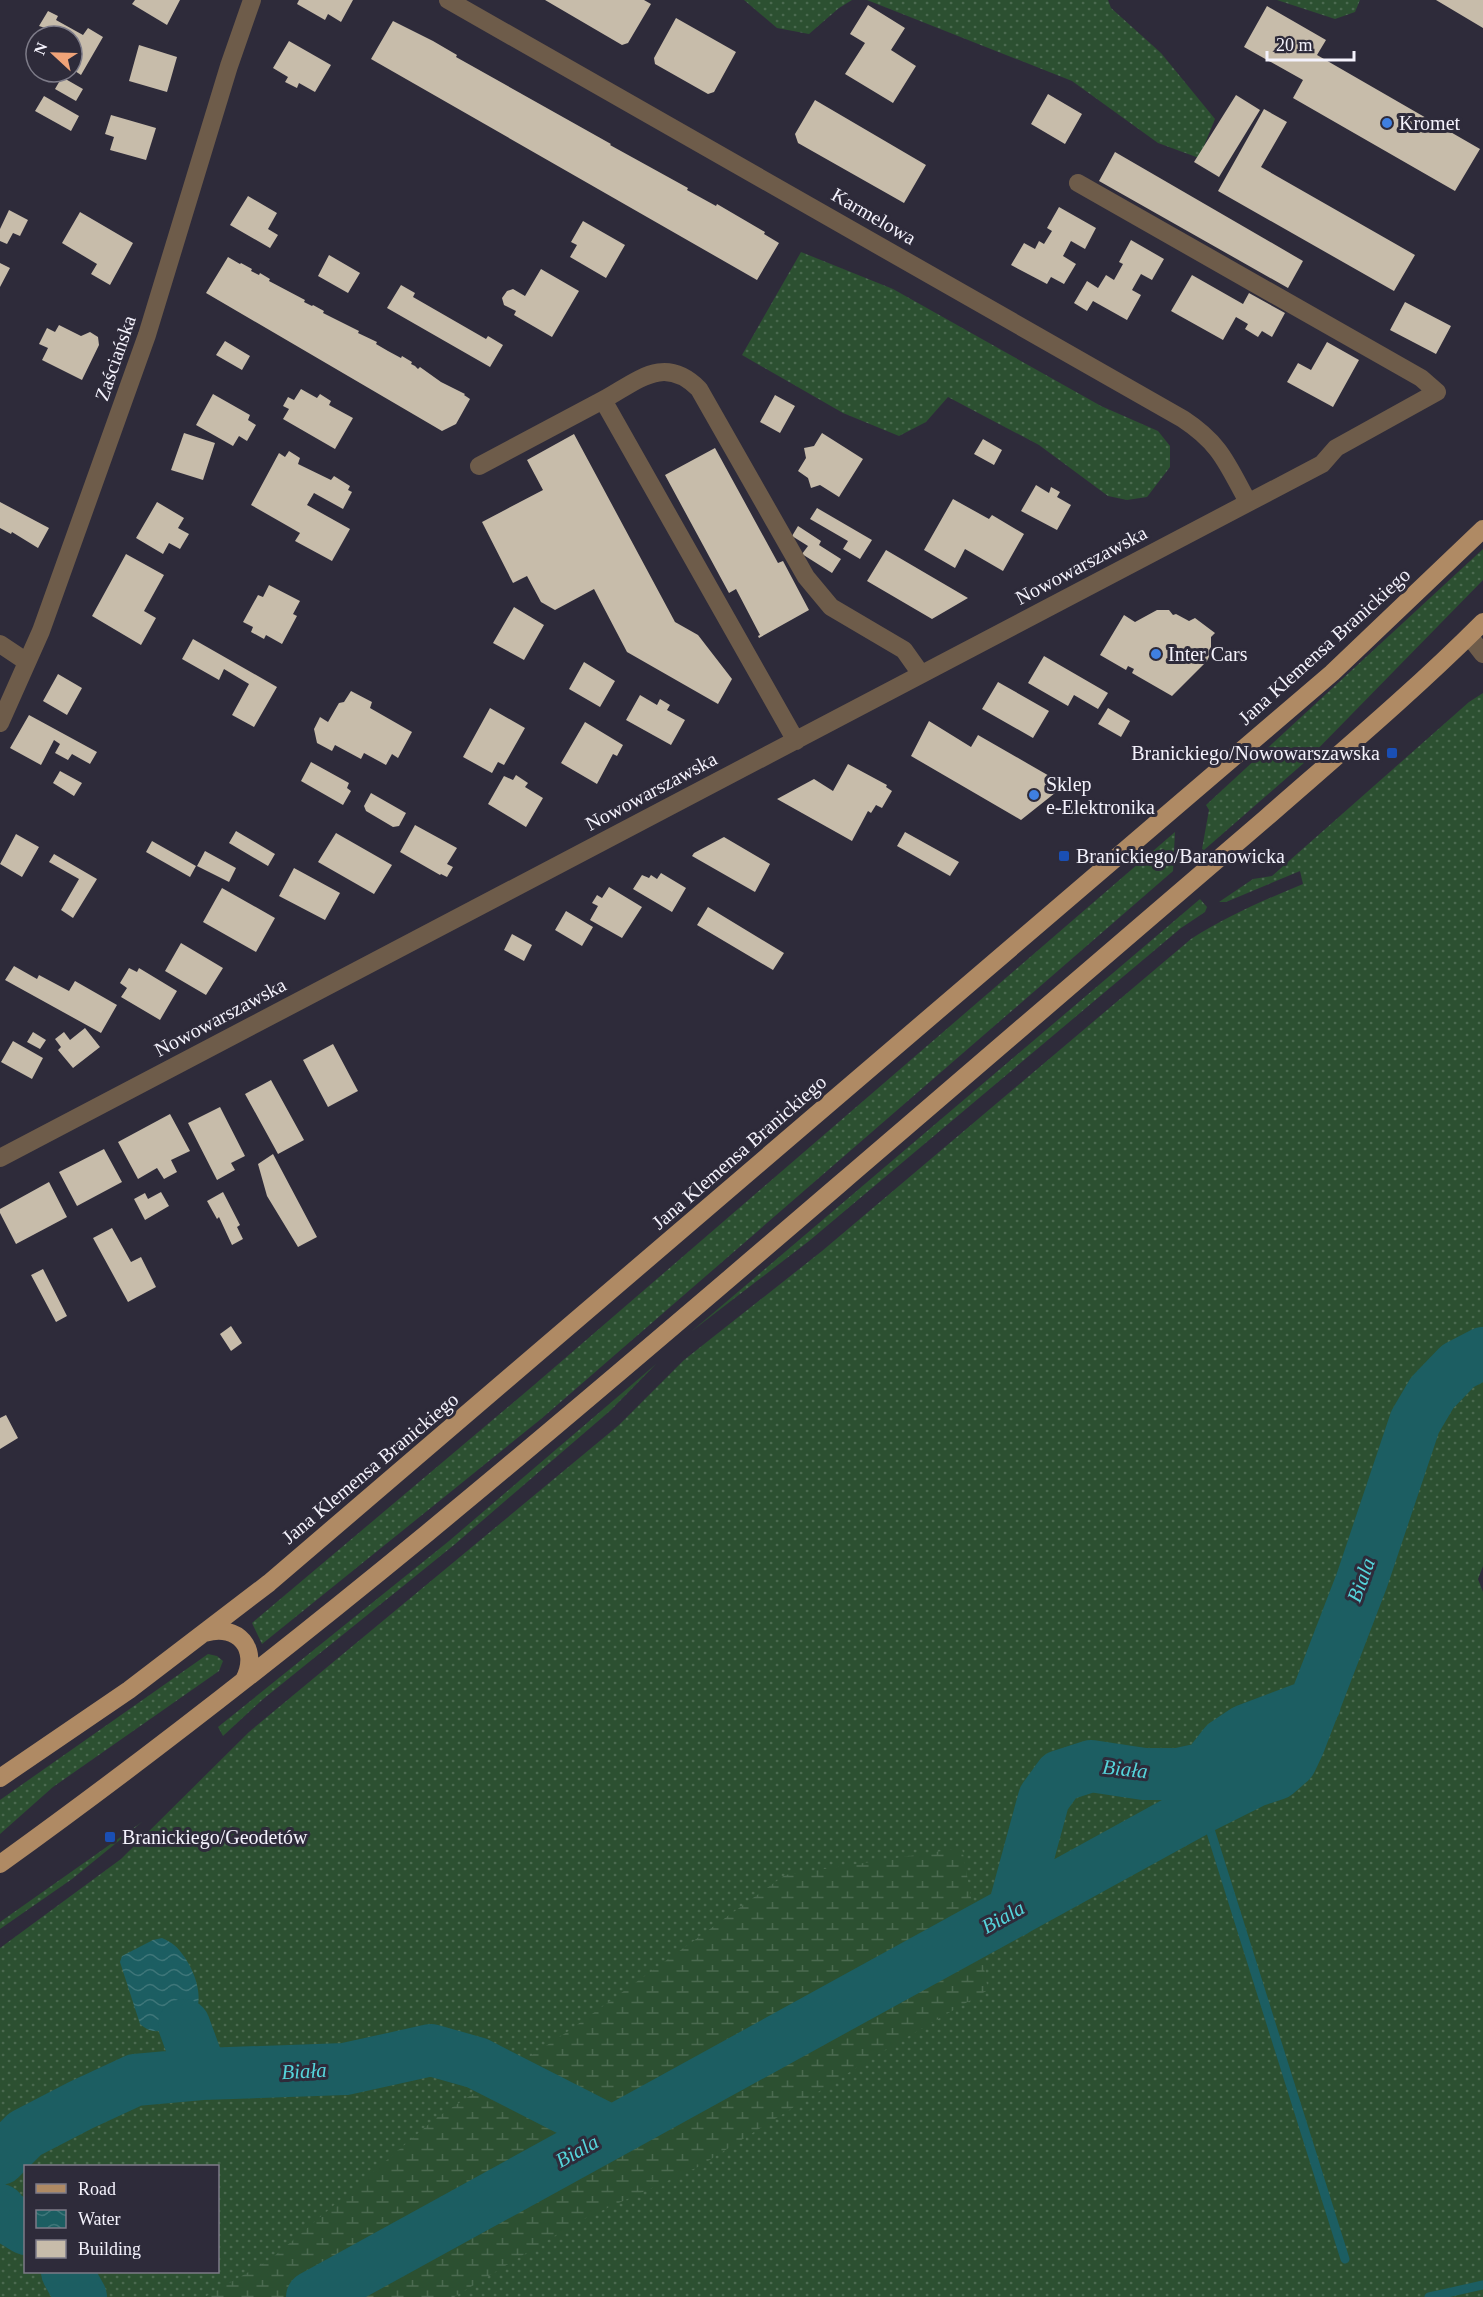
<svg xmlns="http://www.w3.org/2000/svg" width="1483" height="2297" font-family="Georgia,serif">
	<defs>
		<pattern id="grass-dots" width="8" height="8" patternUnits="userSpaceOnUse" patternTransform="scale(1.5)"><rect width="8" height="8" fill="#2c5031"/><path d="M2 2h.1M6 6h.1" fill="none" stroke="#4b6a50" stroke-width="1.8" stroke-linecap="round"/></pattern>
		<pattern id="wetland-marsh" width="20" height="14" patternUnits="userSpaceOnUse" patternTransform="scale(1.5)"><rect width="20" height="14" fill="#2c5031"/><path d="M1 5h8M5 5V1M11 12h8M15 12V8" fill="none" stroke="#4b6a50"/></pattern>
		<pattern id="water-waves" width="16" height="10" patternUnits="userSpaceOnUse" patternTransform="scale(1.5)"><rect width="16" height="10" fill="#1c5e62"/><path d="M0 5q4-4 8 0t8 0" fill="none" stroke="#3e7679"/></pattern>
	</defs>
	<rect width="100%" height="100%" fill="#2e2b3a"/>
	<path fill="url(#grass-dots)" fill-rule="evenodd" d="M744 0H852L839 8 809 34 777 28Z
		M867 0H1108L1111 8 1161 53 1215 119 1199 158 1158 143 1072 81Z
		M1277 0H1360L1355 12 1335 19Z
		M801 252 893 289 1101 406 1158 431 1170 446V467L1147 497 1127 500 1108 496 1039 445 948 397 926 422 899 436 843 413 742 355Z
		M1483 549V580L1305 762 1204 850 1202 849 1209 810 1206 805Z
		M1483 693V1566L1478 1579 1483 1592V2297H0V1948L121 1859 249 1732 619 1425 684 1360 822 1251 1191 939C1227 916 1264 900 1303 884L1300 871 1226 902H1219L1253 879 1272 876 1469 702ZM26 2166H218V2272H26Z
		M1175 832 1173 871 541 1419 262 1644 252 1623 534 1385Z
		M1200 899 1207 907 1205 912 1181 928 809 1241 692 1331Z
		M656 1364 611 1410 454 1545 262 1700 223 1736 218 1727 449 1541Z
		M208 1654 217 1656 223 1661 219 1671 53 1787 0 1834V1800Z
		M142 1822 72 1879 0 1929V1922Z"/>
	<path fill="url(#wetland-marsh)" d="M962 1848 988 1990 885 2050 700 2166 579 2221 454 2297H205L271 2259 436 2118 567 2032 785 1875Z"/>
	<path fill="url(#water-waves)" d="M162 1938C166 1940 171 1942 174 1945 193 1961 214 2010 183 2025 179 2027 173 2028 169 2029 157 2032 150 2033 140 2024L120 1962 122 1956 153 1940Z"/>
	<g fill="none" stroke-linecap="round" stroke-linejoin="round">
		<path stroke="#1c5e62" stroke-width="9" d="M1203 1807 1345 2259
			M1429 2297 1483 2285"/>
		<path stroke="#1c5e62" stroke-width="52" d="M1013 1912 1044 1798 1060 1776 1091 1766 1144 1774H1179L1206 1768 1225 1744 1246 1730 1315 1704
			M184 2025 202 2074
			M0 2159 25 2134 81 2105 135 2080 202 2074 345 2069 431 2050 477 2063 612 2132
			M0 2210 2 2214 26 2229
			M67 2272 81 2297
			M312 2297 1203 1807 1255 1781 1276 1774 1291 1761 1299 1744 1362 1580 1415 1422 1432 1393 1458 1366 1483 1353"/>
	</g>
	<path fill="#c7bcaa" d="M135 0H180L167 25 132 4Z
		M299 0H353L341 22 328 14 325 20 297 4Z
		M545 0H644L651 4 628 43 622 45Z
		M1436 0H1483V28Z
		M868 5 905 28 891 50 916 66 893 103 845 74 865 43 850 34Z
		M1267 6 1326 40 1317 55 1480 149 1455 191 1293 98 1303 80 1244 47Z
		M48 11 58 16 56 20 83 35 88 28 103 37 81 75 72 69V36H46L42 33 45 28 39 26Z
		M676 18 736 52 714 92 708 94 655 64 654 58Z
		M393 21 433 41 457 55 456 57 611 144 610 145 688 188 687 190 716 206 717 204 765 232 764 234 779 243 757 280 371 59Z
		M289 41 331 65 315 92 299 83 297 88 285 82 288 77 273 68Z
		M139 45 177 57 167 92 129 81Z
		M62 77 83 89 76 101 55 89Z
		M1048 94 1082 114 1065 144 1031 124Z
		M1236 95 1260 110 1219 177 1194 162Z
		M44 96 79 116 71 131 35 111Z
		M815 100 926 165 904 203 798 143 795 134Z
		M1264 109 1287 122 1261 167 1415 255 1394 291 1218 191Z
		M111 115 156 128 146 160 110 150 114 137 105 134Z
		M1115 152 1303 261 1288 288 1099 181Z
		M248 196 277 213 268 229 278 235 270 248 230 225Z
		M1059 207 1096 228 1085 249 1071 241 1063 256 1076 264 1064 284 1051 277 1047 284 1011 265 1024 243 1035 249 1039 241 1044 244 1052 231 1047 228Z
		M9 210 28 220 20 236 13 233 7 244 0 241V229Z
		M80 212 133 243 110 285 91 274 97 264 62 243Z
		M583 221 625 245 606 278 570 257 577 245 571 242Z
		M1131 240 1164 259 1152 280 1141 274 1132 290 1141 295 1127 320 1093 301 1087 311 1074 303 1087 281 1098 288 1106 275 1114 280 1123 264 1119 262Z
		M329 255 360 273 348 293 318 276Z
		M228 257 240 264 241 263 252 269 251 271 259 275 260 273 270 279 269 281 305 300 304 302 312 306 313 305 324 311 323 313 359 331 358 333 377 342 376 344 388 351 401 358 402 356 412 362 411 364 415 366 418 369 420 367 441 382 465 394 464 395 470 399 456 424 442 431 206 293Z
		M0 263 10 268 0 287Z
		M541 269 579 291 552 337 514 315 516 311 504 305 502 298 507 291 513 289 525 296Z
		M1192 275 1243 304 1249 293 1285 313 1272 337 1262 331 1258 337 1245 329 1248 324 1236 317 1223 340 1171 311Z
		M401 285 415 293 413 297 486 339 488 336 503 345 490 367 387 308Z
		M1405 302 1451 326 1436 354 1390 330Z
		M59 325 81 336 90 332 98 337 99 345 82 380 42 360 48 348 39 344 47 328 55 332Z
		M225 341 250 356 242 370 216 355Z
		M1327 342 1359 360 1333 407 1287 382 1298 363 1311 370Z
		M301 389 317 398 320 394 331 401 329 405 353 418 335 449 283 419 289 409 283 406 288 397 294 400Z
		M213 394 250 415 248 420 256 425 247 441 239 436 233 446 196 425Z
		M775 395 795 406 780 433 760 422Z
		M184 433 215 443 203 480 171 470Z
		M822 433 863 459 839 497 820 485 811 488 808 478 798 471 806 458 804 448 814 446Z
		M574 434 675 622 698 635 732 679 718 704 627 652 594 589 555 610 541 602 527 576 513 583 482 522 543 490 527 460Z
		M983 439 1002 450 994 465 974 454Z
		M715 448 778 563 783 561 809 610 759 638 758 636 760 635 736 589 729 593 665 475Z
		M289 451 300 458 298 464 331 480 334 476 350 486 348 490 352 492 343 509 314 493 307 505 350 529 332 561 295 541 300 533 251 505 279 453 285 457Z
		M1036 485 1049 493 1051 487 1060 492 1057 497 1071 505 1057 530 1021 511Z
		M953 499 989 519 992 515 1024 534 1003 571 965 549 955 568 924 550Z
		M0 502 49 528 38 548 12 532 11 534 0 528Z
		M157 502 184 518 178 528 189 534 180 549 169 543 163 554 136 538Z
		M817 508 872 540 860 559 843 549 848 541 810 519Z
		M798 526 821 541 819 545 841 559 832 573 802 554 808 546 792 536Z
		M886 550 968 598 932 619 867 581Z
		M126 554 164 575 144 611 156 618 141 645 92 616Z
		M269 585 300 601 293 614 297 616 282 644 266 635 264 639 251 632 253 627 243 622 258 595 263 597Z
		M514 607 544 625 524 660 493 643Z
		M1157 610H1169L1173 615 1176 614 1189 621 1195 618 1215 633 1211 637V652L1207 661 1172 696 1132 673 1134 669 1128 666 1126 670 1100 655 1124 615 1135 622Z
		M193 639 277 687 254 727 232 715 249 684 224 669 219 680 182 659Z
		M1044 656 1108 693 1098 709 1074 695 1068 706 1028 683Z
		M584 662 615 681 600 707 569 689Z
		M58 674 82 688 67 715 43 701Z
		M998 682 1049 711 1033 738 982 709Z
		M351 691 372 702 370 708 412 732 398 758 392 754 386 765 364 753 361 759 335 745 332 751 317 743 314 729 320 717 328 722 339 703 344 702Z
		M640 695 657 705 660 699 670 705 667 710 685 720 671 745 626 720Z
		M490 708 525 728 504 765 498 762 492 773 463 757Z
		M1108 708 1130 721 1121 737 1098 724Z
		M29 715 97 752 90 764 72 754 68 760 55 753 60 744 54 740 41 765 10 748Z
		M929 721 971 747 978 735 1065 785 1021 820 911 756Z
		M585 722 623 745 617 756 613 754 597 784 561 763Z
		M311 762 349 783 347 788 351 791 343 805 301 781Z
		M848 764 887 785 886 787 892 791 882 808 876 805 871 813 868 811 852 841 777 799 814 779 833 791Z
		M60 771 82 783 74 796 53 783Z
		M516 775 528 783 525 787 543 798 526 827 488 804 504 776 513 780Z
		M371 793 406 813 399 826 393 827 366 811 364 806Z
		M415 825 457 848 447 864 453 867 447 877 441 874 440 875 400 852Z
		M236 831 275 854 268 866 229 843Z
		M905 832 959 862 950 876 897 846Z
		M336 833 392 865 374 894 318 862Z
		M16 834 39 847 22 877 0 864Z
		M724 837 770 864 755 892 692 856 694 853Z
		M152 841 196 866 190 877 146 852Z
		M205 851 236 868 229 882 197 866Z
		M54 854 97 879 73 918 61 910 79 879 49 862Z
		M294 868 340 893 325 920 279 896Z
		M661 873 686 888 672 912 633 889 642 875 649 878 651 875 657 879Z
		M609 887 642 907 622 938 590 920 598 906 592 903 597 895 602 898Z
		M222 888 275 918 256 952 203 922Z
		M708 907 784 953 773 970 697 925Z
		M566 911 593 927 582 946 555 930Z
		M512 934 532 945 524 961 504 950Z
		M181 943 223 968 206 995 165 971Z
		M14 966 37 979 39 975 69 991 75 981 117 1005 101 1033 5 980Z
		M129 968 137 972 139 968 177 991 160 1020 121 997 127 988 120 983Z
		M85 1028 100 1047 73 1068 58 1050 61 1047 55 1039 64 1032 70 1040Z
		M33 1032 46 1040 40 1049 27 1042Z
		M13 1041 43 1058 32 1079 1 1062Z
		M333 1044 358 1091 328 1107 303 1060Z
		M271 1080 304 1140 278 1154 245 1094Z
		M220 1107 245 1156 231 1163 235 1170 217 1180 188 1123Z
		M170 1114 190 1151 171 1160 177 1172 164 1179 157 1168 138 1179 118 1142Z
		M104 1149 122 1182 77 1206 59 1172Z
		M273 1154 317 1237 298 1247 267 1196 258 1164Z
		M49 1182 67 1217 16 1244 0 1213V1209Z
		M161 1192 169 1206 145 1220 134 1199 145 1193 148 1199Z
		M223 1192 240 1225 237 1227 243 1239 232 1245 219 1217 217 1219 207 1201Z
		M112 1228 131 1262 141 1257 156 1287 128 1302 93 1238Z
		M43 1269 67 1316 56 1322 31 1275Z
		M231 1326 242 1343 231 1351 220 1334Z
		M6 1415 18 1438 0 1449V1418Z"/>
	<g fill="none" stroke-linecap="round" stroke-linejoin="round">
		<path stroke="#6e5c4a" stroke-width="18" d="M448 0 1183 419C1221 444 1227 464 1248 502
			M603 400C638 381 664 354 699 389L806 577 831 607 904 650 921 674
			M479 466 603 400 796 741
			M1469 636 1483 654
			M0 644 27 662
			M0 723 41 631 147 335 229 66 252 0
			M0 1158 1322 464 1336 448 1437 392 1421 378 1078 183"/>
		<path stroke="#af8a64" stroke-width="18" d="M205 1633C238 1623 260 1649 244 1680
			M0 1778 129 1690 269 1583 1332 673 1483 529
			M0 1864C316 1637 610 1381 905 1128 1025 1024 1146 922 1266 818 1339 754 1414 691 1483 622"/>
	</g>
	<g fill="#3f7fe0" stroke="#2e2b3a" stroke-width="2">
		<circle cx="1387" cy="123" r="6"/>
		<circle cx="1156" cy="654" r="6"/>
		<circle cx="1034" cy="795" r="6"/>
	</g>
	<g fill="#1a4fb4" stroke="#2e2b3a" stroke-width="2">
		<rect x="1386" y="747" width="12" height="12" rx="3"/>
		<rect x="1058" y="850" width="12" height="12" rx="3"/>
		<rect x="104" y="1831" width="12" height="12" rx="3"/>
	</g>
	<g text-anchor="middle" dominant-baseline="central" stroke-width="6" stroke-linejoin="round" paint-order="stroke">
		<g font-size="20" fill="#f4f2fc" stroke="#2e2b3a" text-anchor="start">
			<text x="1399" y="123">Kromet</text>
			<text x="1168" y="654">Inter Cars</text>
			<text x="1380" y="753" text-anchor="end">Branickiego/Nowowarszawska</text>
			<text x="1046" y="784">Sklep<tspan x="1046" dy="23">e-Elektronika</tspan></text>
			<text x="1076" y="856">Branickiego/Baranowicka</text>
			<text x="122" y="1837">Branickiego/Geodetów</text>
		</g>
		<g font-size="20" fill="#f4f2fc" stroke="#2e2b3a">
			<text transform="translate(874 216) rotate(30)">Karmelowa</text>
			<text transform="translate(115 358) rotate(-71)">Zaściańska</text>
			<text transform="translate(1081 565) rotate(-28)">Nowowarszawska</text>
			<text transform="translate(1324 646) rotate(-42)">Jana Klemensa Branickiego</text>
			<text transform="translate(651 791) rotate(-28)">Nowowarszawska</text>
			<text transform="translate(220 1017) rotate(-28)">Nowowarszawska</text>
			<text transform="translate(739 1152) rotate(-41)">Jana Klemensa Branickiego</text>
			<text transform="translate(370 1468) rotate(-40)">Jana Klemensa Branickiego</text>
		</g>
		<g font-size="21" font-style="italic" fill="#55d4db" stroke="#2e2b3a">
			<text transform="translate(1361 1580) rotate(-70)">Biala</text>
			<text transform="translate(1125 1769) rotate(6)">Biała</text>
			<text transform="translate(1003 1917) rotate(-29)">Biala</text>
			<text transform="translate(304 2071) rotate(-3)">Biała</text>
			<text transform="translate(577 2151) rotate(-29)">Biala</text>
		</g>
	</g>
	<rect x="24" y="2165" width="195" height="108" fill="#2e2b3a" stroke="#7d7b88" stroke-width="1.5"/>
	<rect x="36" y="2184" width="30" height="9" fill="#af8a64" stroke="#7d7b88" stroke-width="1.5"/>
	<text x="78" y="2195" font-size="18" fill="#f4f2fc">Road</text>
	<rect x="36" y="2210" width="30" height="18" fill="url(#water-waves)" stroke="#7d7b88" stroke-width="1.5"/>
	<text x="78" y="2225" font-size="18" fill="#f4f2fc">Water</text>
	<rect x="36" y="2240" width="30" height="18" fill="#c7bcaa" stroke="#7d7b88" stroke-width="1.5"/>
	<text x="78" y="2255" font-size="18" fill="#f4f2fc">Building</text>
	<g transform="translate(54 54) rotate(292)"><circle r="28" fill="#2e2b3a" stroke="#7d7b88" stroke-width="1.5"/>
	<path d="M0-4.5L10 22L0 15L-10 22Z" fill="#f0a378"/>
	<text y="-9" font-size="16" font-weight="bold" text-anchor="middle" fill="#f4f2fc">N</text>
	</g>
	<path d="M1267 51v9h87v-9" fill="none" stroke="#f4f2fc" stroke-width="3"/>
	<text x="1276" y="51" font-size="18" fill="#f4f2fc" stroke="#2e2b3a" stroke-width="4.5" paint-order="stroke">20 m</text>
</svg>
